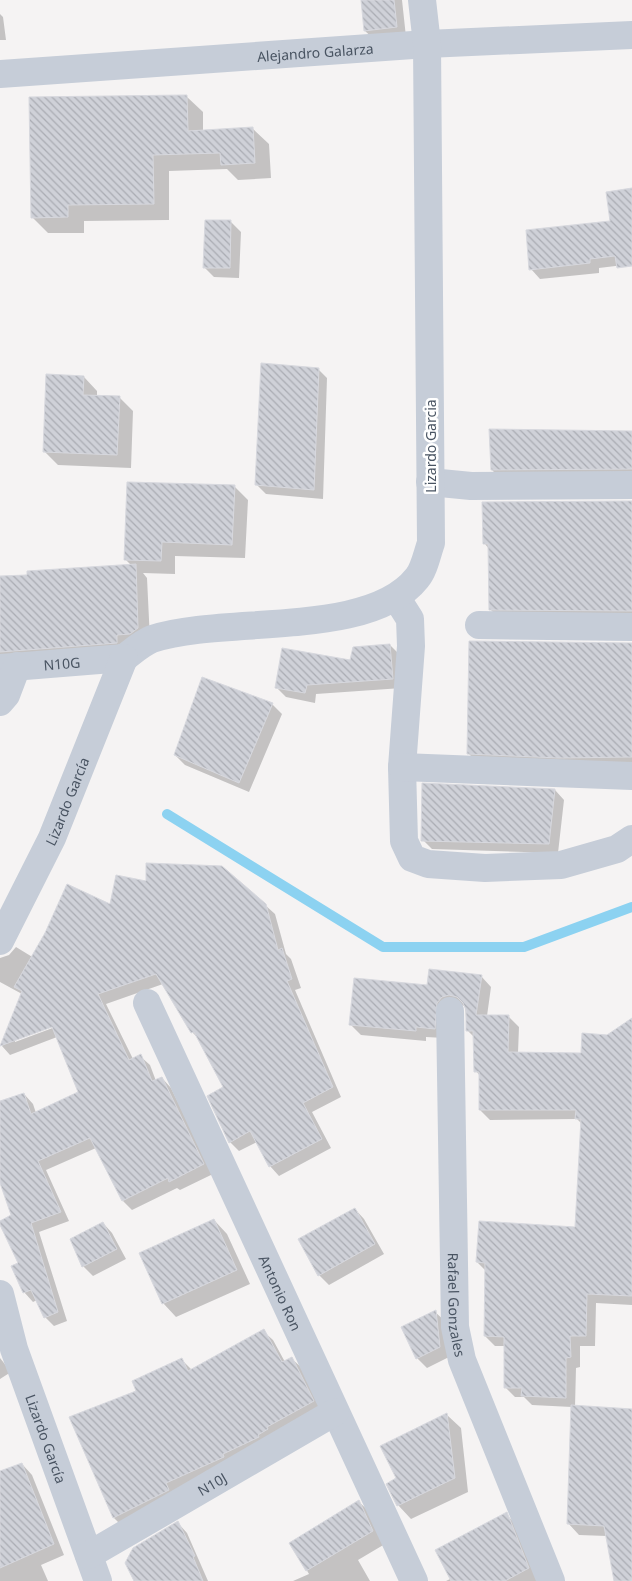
<svg xmlns="http://www.w3.org/2000/svg" width="632" height="1581" font-family="'Noto Sans',sans-serif">
	<defs>
		<pattern id="building-back-hatch" width="6" height="6" patternUnits="userSpaceOnUse" patternTransform="scale(1.25)"><rect width="6" height="6" fill="#cfd1d8"/><path d="M-1 5l2 2M0 0l6 6M5-1l2 2" fill="none" stroke="#aaacb3"/></pattern>
	</defs>
	<rect width="100%" height="100%" fill="#f5f3f3"/>
	<path fill="#0003" fill-rule="evenodd" d="M362 0H402L406 37 375 40 365 31Z
		M0 14 3 17 6 40H0Z
		M186 96 203 112V131L252 128 269 144 271 178 238 180 227 169 169 171V220L84 221V233H48L32 217Z
		M632 189V264L599 268V273L540 279 531 269 611 222Z
		M231 222 241 232 239 278 214 277 204 267Z
		M318 369 327 378 323 499 266 494 257 485Z
		M84 377 97 391V397L120 398 133 411 131 468 58 465 44 451Z
		M632 431V479L502 480 492 470Z
		M234 486 248 500 245 558 175 556V574L143 573 147 578 150 640 0 663V577L132 566 125 559Z
		M632 502V620L500 619 490 609 489 549 485 544Z
		M632 644V766L478 763 468 753Z
		M390 645 400 655 402 688 316 694 315 703 286 697 276 687Z
		M272 704 282 714 249 792 185 765 175 755Z
		M555 790 564 800 558 853 432 849 422 839Z
		M265 905 275 914 286 954 291 959 301 988 295 990 341 1097 312 1112 331 1148 279 1176 270 1166 257 1142 239 1151 230 1142 224 1088 199 1039 192 1032 163 984 106 1004 133 1059 140 1056 150 1065 156 1081 162 1078 171 1088 213 1174 180 1190 177 1188 132 1210 123 1201 96 1148 46 1170 69 1221 39 1232 67 1321 54 1326 45 1317 37 1300 33 1302 24 1292 20 1264 0 1222 13 1216 0 1180V1102L24 1094 33 1104 36 1113 80 1093 57 1037 10 1055 2 1046 22 994 0 982V958L9 955 16 947 34 958 110 906ZM57 1023 58 1026 15 1042V1039Z
		M481 976 491 987 487 1016 509 1017 519 1027 518 1053 582 1054 632 1019V1305L596 1303 595 1346H580V1367L576 1368 575 1407 632 1410V1581H616L607 1536 579 1535 568 1523 572 1407 532 1405 524 1397H515L505 1387V1346H495L485 1336 486 1271 477 1262 576 1228 582 1124 577 1119 490 1120 480 1110V1076L476 1071 474 1037 467 1030 465 1006 461 1005 444 1038 426 1037V1041L361 1035 351 1025 428 987Z
		M355 1209 364 1219 384 1254 329 1285 319 1275Z
		M214 1220 227 1234 250 1284 176 1317 163 1303Z
		M103 1223 112 1233 126 1259 93 1276 83 1266Z
		M435 1312 445 1321 449 1357 427 1368 417 1358Z
		M263 1331 273 1340 285 1362 292 1359 302 1368 322 1411 123 1527 114 1518 71 1417 138 1391 182 1360 192 1370Z
		M0 1358 11 1372 0 1379Z
		M447 1415 461 1428 468 1492 411 1519 398 1505V1479Z
		M22 1464 32 1475 64 1555 41 1565 48 1581H0V1472Z
		M359 1502 372 1514 385 1544 358 1560 370 1581H293L309 1574 291 1543Z
		M507 1515 519 1528 541 1581H446L452 1578Z
		M178 1523 187 1533 208 1581H136Z"/>
	<g fill="none" stroke-linecap="round" stroke-linejoin="round">
		<path stroke="#8cd2f1" stroke-width="10" d="M167 814 383 947H524L632 907"/>
	</g>
	<path fill="url(#building-back-hatch)" stroke="#d7d8de" d="M361 0H394L397 27 364 31Z
		M187 95 188 131 253 127 255 163 221 165 220 153 153 155 154 204 68 205V217L31 218 29 97Z
		M632 188V266L617 268 615 256 590 259V263L529 270 526 230 610 221 606 192Z
		M205 220H231L230 268H203Z
		M261 363 319 368 314 490 255 485Z
		M46 374 84 376 83 395 120 396 117 455 43 452Z
		M489 429 632 431V469L491 470Z
		M127 482 235 485 232 545 162 542 161 561 124 560Z
		M632 501V611L489 610 488 544H483L482 502Z
		M136 564 138 628 130 634 117 635V643L0 652V576L27 575V571Z
		M469 641 632 643V757L559 758 467 754Z
		M390 644 393 679 307 685 305 693 275 688 282 648 350 660 353 647Z
		M202 677 273 703 239 783 174 755Z
		M422 783 555 789 549 844 421 841Z
		M146 863 222 866 266 904 278 950 282 948 292 979 287 981 333 1087 303 1103 322 1139 269 1167 250 1131 229 1143 207 1096 223 1087 194 1032 191 1033 156 974 98 994 129 1060 141 1054 152 1081 162 1077 204 1164 169 1182 168 1178 122 1201 90 1138 38 1161 61 1212 31 1223 58 1312 44 1318 31 1290 23 1293 11 1266 18 1263 0 1225V1221L11 1215 0 1183V1101L24 1093 31 1114 78 1092 52 1027 0 1046 22 991 14 987 45 933 67 884 110 904 116 875 146 881Z
		M429 969 482 975 476 1015H509L508 1052 581 1053 582 1033 607 1035 632 1018V1296L587 1294 586 1336H570L571 1357 566 1358V1398L521 1396 522 1388H504V1337L484 1336 485 1263 476 1262 479 1221 575 1227 581 1119H575L576 1110H479V1072H474L473 1031H466V1010L463 1003 457 997 449 995 442 997 437 1003 435 1029 416 1027V1031L349 1025 354 978 427 985Z
		M355 1208 375 1244 318 1276 298 1239Z
		M214 1219 237 1270 162 1304 139 1253Z
		M103 1222 117 1249 82 1267 70 1239Z
		M436 1310 440 1347 416 1359 401 1327Z
		M264 1329 282 1362 292 1357 314 1401 267 1427 268 1429 258 1435 259 1437 223 1454 224 1457 166 1483 169 1490 113 1518 69 1417 136 1391 132 1381 182 1358 188 1371Z
		M571 1405 632 1409V1581H614L604 1526 567 1524Z
		M447 1413 455 1478 397 1506 386 1484 396 1478 380 1446Z
		M22 1463 54 1544 0 1568V1471Z
		M359 1500 373 1531 306 1571 289 1543Z
		M507 1512 529 1568 505 1581H451L435 1550Z
		M178 1521 195 1556 193 1557 203 1581H134L125 1563 133 1548Z"/>
	<g fill="none" stroke-linecap="round" stroke-linejoin="round">
		<g stroke="#c6cdd8" stroke-width="28">
			<path id="s1" d="M0 74 427 44 632 35"/>
			<path d="M430 482 471 486 632 485"/>
			<path d="M396 597 410 619 411 646 402 767 404 841 412 858 428 864 485 868 561 865 617 849 632 839"/>
			<path d="M479 625 632 627"/>
			<path d="M124 658C132 652 142 643 152 639 224 615 369 639 417 578 424 570 427 554 431 543L427 44 422 0"/>
			<path id="s2" d="M0 668 124 658"/>
			<path d="M0 702 6 695 17 666"/>
			<path d="M402 767 632 776"/>
			<path id="s3" d="M0 941 52 838 124 658"/>
			<path id="s4" d="M147 1003 414 1581"/>
			<path id="s5" d="M450 1011 455 1327 462 1360 551 1581"/>
			<path id="s6" d="M0 1294 14 1349 98 1581"/>
			<path id="s7" d="M89 1555 335 1412"/>
		</g>
	</g>
	<g text-anchor="middle" dominant-baseline="central" stroke-width="5" stroke-linejoin="round" paint-order="stroke">
		<g font-size="14" fill="#495462" stroke="#fff">
			<text stroke="none"><textPath href="#s1" startOffset="316">Alejandro Galarza</textPath></text>
			<text transform="translate(430 446) rotate(-90)">Lizardo Garcia</text>
			<text stroke="none"><textPath href="#s2" startOffset="62">N10G</textPath></text>
			<text stroke="none"><textPath href="#s3" startOffset="155">Lizardo García</textPath></text>
			<text stroke="none"><textPath href="#s4" startOffset="319">Antonio Ron</textPath></text>
			<text stroke="none"><textPath href="#s5" startOffset="294">Rafael Gonzales</textPath></text>
			<text stroke="none"><textPath href="#s6" startOffset="152">Lizardo García</textPath></text>
			<text stroke="none"><textPath href="#s7" startOffset="142">N10J</textPath></text>
		</g>
	</g>
</svg>
